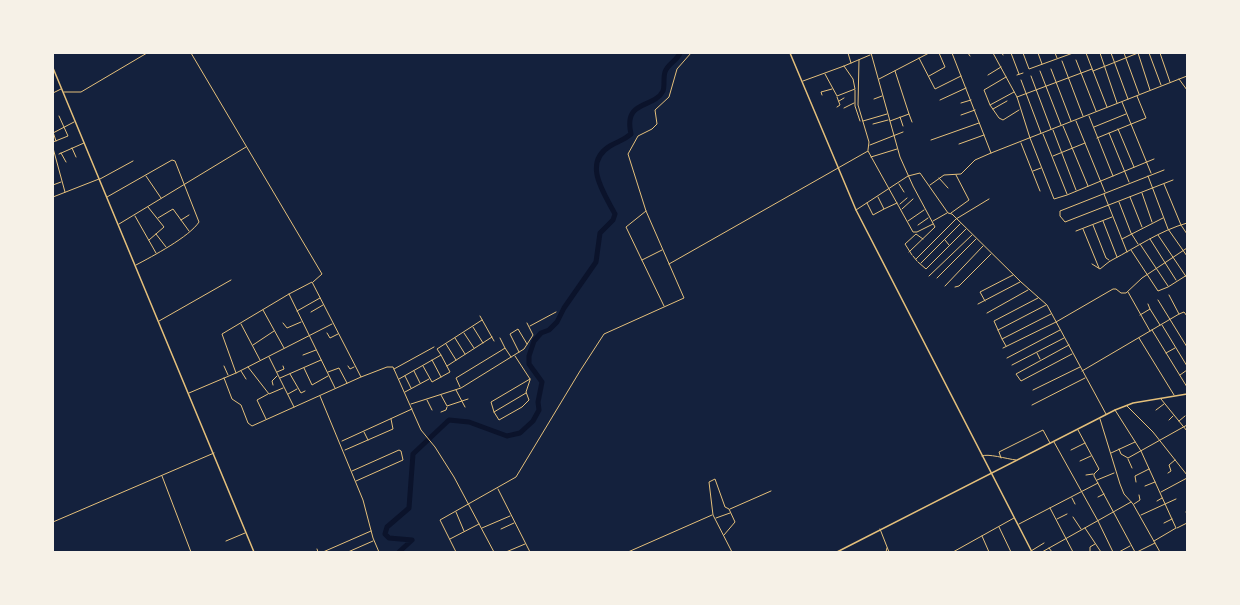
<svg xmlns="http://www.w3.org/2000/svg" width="1240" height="605" font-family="Signika,sans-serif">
	<rect width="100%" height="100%" fill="#14213d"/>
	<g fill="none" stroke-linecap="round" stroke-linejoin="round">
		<path stroke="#0b132b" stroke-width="5" d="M399 552 412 540 389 538 385 534 387 527 409 508 413 454 449 420 469 422 507 436 520 433 533 421 539 410 538 402 542 382 529 364V356L534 341 541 333 549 330 557 322 564 308 596 262 600 233 613 220 615 214C604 193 582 163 610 146 618 141 623 141 631 134 623 99 654 109 663 91 665 85 663 78 665 72 668 63 677 61 680 53"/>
		<path stroke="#e5c07b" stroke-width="1" d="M191 53 322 274 313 282
			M848 53 851 63
			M871 53 900 157 913 186 935 227 909 252
			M952 53 991 153
			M968 53 970 56
			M993 53 1017 97 1030 138 1054 199 1067 195 1154 159
			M1002 53 1003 55
			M1011 53 1019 74
			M1023 53 1029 69 1073 53
			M1038 53 1042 64
			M1055 53 1057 58
			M1086 53 1107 107
			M1100 53 1117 103
			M1111 53 1128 99
			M1124 53 1139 94
			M1138 53 1150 90
			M1149 53 1161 85
			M1160 53 1170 82
			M919 58 935 89 961 76
			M859 60 858 105 869 142 868 150
			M1076 60 1096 111
			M1062 61 1083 116
			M1051 69 1071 121
			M1040 71 1061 125
			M1093 71 1138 53
			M825 74 837 96 855 89 853 79 844 66
			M988 75 1001 67
			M1017 75 1023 73
			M929 76 945 67 939 53
			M1031 76 1051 129
			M879 79 929 53
			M1179 79 1187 90
			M1021 80 1041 133
			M803 81 844 66 870 55
			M855 90V106L860 121
			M64 92H81L147 53
			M1014 92 990 105 999 118 1003 120 1019 110
			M53 93 61 89
			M822 95 821 92 832 89
			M1017 97 1092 69
			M874 99 882 96
			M940 100 966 88
			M839 101 844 98
			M1122 102 1151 173
			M961 103 971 100
			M990 105 984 90 1006 77
			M837 107 840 105 837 97
			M844 108 854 103
			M993 109 1007 101
			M909 114 912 122
			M961 115 975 110
			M1089 116 1113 176
			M900 117 903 126
			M863 121 887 114
			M890 121 909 114 895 71
			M1076 121 1105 192
			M873 124 888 120
			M1063 126 1088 186
			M1094 127 1126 114
			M1118 129 1134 167
			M1053 130 1076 190
			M53 132 56 141
			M53 133 74 122
			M1109 133 1129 182
			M1043 134 1067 194
			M1097 138 1146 118 1137 96
			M931 140 979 123
			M53 142 68 136 59 116
			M1021 143 1040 191
			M959 144 984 135
			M870 145 903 132
			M53 148 65 192
			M72 148 76 157
			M868 151 913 232H917L933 224
			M61 153 66 162
			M59 154 84 143
			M1053 156 1085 143
			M871 157 897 149
			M1164 170 1060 211V216L1065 222 1173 180
			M1033 171 1041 168
			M146 176 161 198
			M1148 176 1168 229 1187 256
			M939 178 948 188
			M100 179 133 161
			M899 184 904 192
			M1164 184 1181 225 1187 234
			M53 185 61 182
			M930 185 944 175 961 174 975 160 991 153 1187 76
			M1142 193 1152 222
			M1104 194 1127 252
			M53 197 99 179
			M107 197 172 160 175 161 199 222C189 237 153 256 136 265
			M1130 197 1142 227
			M1119 202 1131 233 1138 244
			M867 203 873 215 884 209 878 197
			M900 204 907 198
			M148 207 164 227 149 240
			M884 209 897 203
			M902 209 913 199
			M856 210 908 176 920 173 948 213 952 214 1021 282 1047 305 1106 414
			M646 211 626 227 664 306
			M951 213 969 200 956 175
			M135 216 156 253
			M158 218 173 209 189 231
			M181 220 189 215
			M908 221 924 210
			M933 221 947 213
			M1103 221 1117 257
			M119 224 246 147
			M918 225 928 218
			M1093 225 1106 258 1109 260
			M1083 229 1099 268
			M1076 231 1112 217
			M156 234 166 247
			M1158 235 1187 278
			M1122 239 1163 218
			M1150 239 1176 280
			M945 240 949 245
			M1140 244 1168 286
			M1131 250 1158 291 1168 287 1187 275
			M912 255 905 244 916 234 923 239
			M913 256 917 261
			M916 259 956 219 989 199
			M642 260 662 250
			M918 262 926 269 966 229
			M921 263 960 224
			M669 264 868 151
			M1092 264 1100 269C1104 266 1108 262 1112 260 1137 247 1159 231 1187 223
			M929 276 972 235
			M937 278 976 239
			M945 286 983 246
			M955 287 959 286 991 254
			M1128 292 1150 331
			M289 294 335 388
			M1169 295 1179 314
			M1158 300 1187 347
			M985 301 980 292 1013 275
			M978 304 1020 282
			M1150 309 1160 325
			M263 310 284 348
			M297 311 320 298
			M311 312 323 305
			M987 313 1028 290
			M1140 315 1150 309 1148 304
			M480 316 494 341
			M159 321 231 280
			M283 323 287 328 301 322
			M241 324 260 360
			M1162 325 1187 366
			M530 326 556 312
			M473 327 483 343
			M998 330 1046 305
			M1152 330 1187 387
			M327 333 330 338 338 334
			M464 333 474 348
			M455 338 465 354
			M500 338 505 348
			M1139 338 1174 395
			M1002 339 994 321 1038 298
			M446 344 456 360
			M253 345 274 331
			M1069 345 1016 374 1021 381 1072 354
			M1006 346 1002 339 1051 314
			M1003 348 1056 322 1113 289H1116L1121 293H1126L1142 278 1187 248
			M519 352 510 334 518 329 527 344
			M1037 353 1040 359
			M1166 353 1175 348
			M303 355 316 350
			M515 356 530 379V380L526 392 529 400 522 407 499 420 494 412 491 402 530 379
			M269 357 294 407
			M1007 358 1060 330
			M432 360 441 377
			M1012 365 1064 338
			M224 366 228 375
			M348 366 350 369 354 367
			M423 366 432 382 450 372 441 355
			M447 366 492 337
			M248 367 269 394 283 388
			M304 368 312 385 328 376
			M394 369 434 347
			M241 371 246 379
			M414 371 420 383
			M1082 371 1179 314 1184 312 1187 316
			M277 372 284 369 283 366
			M328 372 339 368 347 383
			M236 373 222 334 289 294 312 282 361 377 387 367H393L421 430 435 447 454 477 494 552
			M290 374 301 393 305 391
			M1180 375 1187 370
			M405 376 411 388
			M224 378 232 399 241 405 248 423 252 426 361 377
			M280 378 321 360
			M399 379 441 355 437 349 482 320
			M273 385 272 381 277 376
			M460 387 456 378 502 350 505 348 511 357
			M456 390 465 407
			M1033 390 1080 367
			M405 392 429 379
			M189 393 236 373 332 324
			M288 394 297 389
			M441 395 447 406 468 399
			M320 396 363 500 373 538 379 552
			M1161 399 1187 431
			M427 400 432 410
			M411 404 461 388 524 349 533 335 527 323
			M1032 405 1085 378
			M1127 406 1153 432 1187 475
			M1115 410 1141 451 1176 528 1154 541
			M1156 410 1164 404
			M441 412 446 410 447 407
			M494 412 526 393
			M266 419 257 400 268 394
			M1100 419 1120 484 1124 494 1133 504 1160 552
			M1169 420 1173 416
			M1179 421 1185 416
			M1078 430 1099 469 1094 474V476L1135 552
			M364 432 368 440
			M342 441 412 409
			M1054 442 1098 521 1113 552
			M1119 449 1121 454 1128 458 1187 425
			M345 450 393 429 391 419
			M1071 450 1085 443
			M1111 453 1135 442
			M982 456C987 453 1007 459 1016 460
			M1001 458 999 452 1043 430 1050 443
			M1128 459 1132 468
			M1080 461 1091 456
			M352 471 399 450 401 451 403 460 356 481
			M1168 473 1171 471 1169 465 1175 460
			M1086 475 1093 474
			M162 476 191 552
			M1097 480 1114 473
			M1136 482 1135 476 1149 469
			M1145 486 1155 482
			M498 489 530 552
			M1161 492 1187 478
			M1098 497 1104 494
			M1072 498 1075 504
			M1157 501 1162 498
			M1134 504 1140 500 1139 495
			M1050 508 1073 552
			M730 509 771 491
			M456 512 464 531
			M1186 512 1187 514
			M1141 515 1176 499
			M1073 517 1081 529
			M716 518 730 513
			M1057 519 1067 514
			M53 522 214 453
			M1164 523 1172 519
			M1019 524 1098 483
			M999 527 1011 552
			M482 528 510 516
			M1085 528 1101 552
			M1177 528 1187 523
			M501 529 514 523
			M880 529 889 552
			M724 535 735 522 729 509 725 507 715 479 709 482 713 515 732 552
			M982 536 989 552
			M450 539 479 524
			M226 541 245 533
			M1049 548 1052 552
			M317 549 318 552
			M1031 551 1044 543
			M323 552 371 531
			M348 552 373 541
			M456 552 440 520 516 477 580 371 604 334 684 298 646 211 628 154 638 136 652 129 657 124 655 110 669 97 677 69 691 53
			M506 552 525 544
			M628 552 712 515
			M886 552 887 548
			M953 552 1014 518
			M1042 552 1131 502
			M1090 552V547L1095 544
			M1119 552 1130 546
			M1137 552 1155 543"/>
		<path stroke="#e5c07b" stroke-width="1.5" d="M790 53 856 210 1032 552"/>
		<path stroke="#e5c07b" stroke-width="1.5" d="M53 68 254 552
			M837 552 1115 410 1133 403 1187 394"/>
	</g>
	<rect width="1240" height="605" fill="none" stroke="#f6f1e7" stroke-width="108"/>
</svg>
